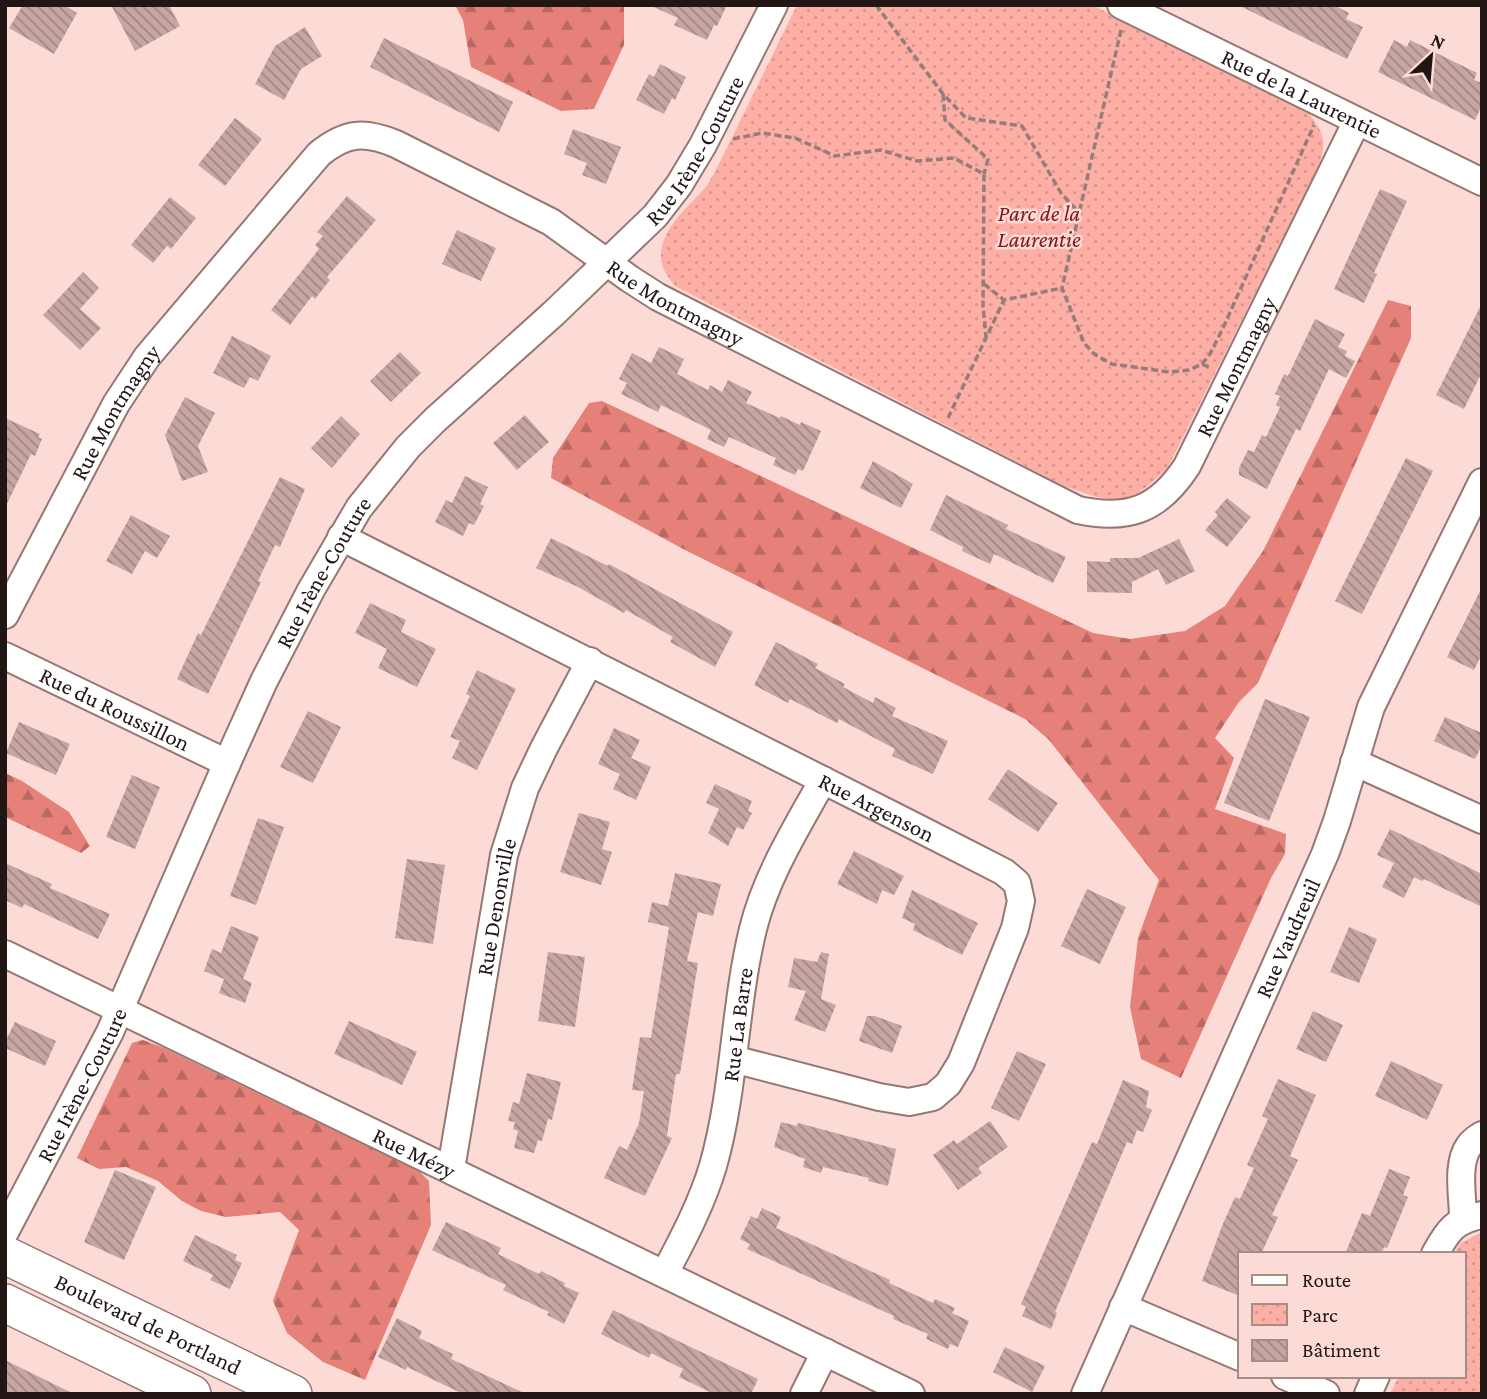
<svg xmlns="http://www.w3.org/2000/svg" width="1487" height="1399" font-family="'Crimson Pro',serif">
	<defs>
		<pattern id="forest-firs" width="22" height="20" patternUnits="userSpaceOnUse" patternTransform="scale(1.75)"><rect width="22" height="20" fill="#e58178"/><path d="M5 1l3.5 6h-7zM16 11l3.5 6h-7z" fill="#b96961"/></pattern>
		<pattern id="park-dots" width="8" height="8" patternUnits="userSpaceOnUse" patternTransform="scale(1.75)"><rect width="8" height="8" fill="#fdaea5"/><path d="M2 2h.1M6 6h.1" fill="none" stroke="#d9958d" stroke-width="1.8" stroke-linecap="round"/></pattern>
		<pattern id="building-back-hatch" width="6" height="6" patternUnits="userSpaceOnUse" patternTransform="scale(1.75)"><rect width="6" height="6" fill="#c5a6a2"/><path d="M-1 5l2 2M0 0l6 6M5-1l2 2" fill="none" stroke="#a08683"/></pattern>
	</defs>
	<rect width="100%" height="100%" fill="#fcdbd7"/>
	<path fill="url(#forest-firs)" d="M455 5H624V45L594 109 561 111 471 67 463 20Z
		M1388 300 1411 306V338L1258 683 1239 702 1215 738 1234 758 1215 809 1286 834 1285 854 1271 878 1181 1078 1141 1059 1130 1007 1138 938 1159 880 1049 740 1025 719 687 551 551 478 553 458 589 403 602 401 1093 633 1130 639 1185 631 1225 606 1263 551Z
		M5 773 22 781 69 812 90 846 81 853 5 817Z
		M143 1040 164 1048 419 1171 429 1181 431 1225 365 1380 323 1362 287 1333 273 1301 299 1230 280 1212 226 1217 201 1211 182 1201 158 1181 126 1167 99 1169 77 1158 132 1043Z"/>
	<path fill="url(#park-dots)" d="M797 5H1092L1306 110C1325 134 1328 141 1317 170L1168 467C1129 508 1114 504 1064 486L675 286C668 277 661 268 661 257 660 227 692 205 708 184 713 176 717 167 721 160Z
		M1482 1232V1394H1390L1399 1376H1464V1254H1453L1461 1243Z"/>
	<path fill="url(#building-back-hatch)" d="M23 5H64L77 13 54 54 9 28Z
		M111 5H169L180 26 135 51Z
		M649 5H727L717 26 714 25 707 40 674 25 678 18Z
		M1238 5H1334L1349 13 1346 19 1363 27 1347 59Z
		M305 27 322 56 301 69 284 100 255 84 275 46Z
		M384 38 513 102 499 132 370 67Z
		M1394 40 1407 47 1410 40 1477 73 1474 80 1482 83V105L1475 120 1378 72Z
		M660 64 686 77 675 100 672 98 664 114 636 100 649 74 654 77Z
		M235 118 262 139 225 186 198 165Z
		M573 129 621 147 606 184 582 175 587 163 564 154Z
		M1380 189 1407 201 1374 273 1377 274 1364 303 1334 289Z
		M347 196 376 220 327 277 330 280 315 299 312 296 290 325 271 310 319 249 315 245 323 236 317 232Z
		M170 197 196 218 171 249 167 246 153 263 131 245Z
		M457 230 496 248 481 281 442 264Z
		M83 272 99 288 80 309 101 328 80 350 43 315Z
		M1482 303V372L1464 409 1436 395Z
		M1315 319 1345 334 1338 347 1347 351 1345 356 1355 361 1346 378 1329 369 1300 431 1296 429 1267 489 1239 475V468L1248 450 1254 452 1262 435 1266 437 1280 407 1276 405 1280 396 1275 394 1284 374 1288 376Z
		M232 336 271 356 258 381 250 377 244 388 213 373Z
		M659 347 684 359 677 374 708 390 710 385 722 392 728 380 752 392 746 403 780 418 781 416 800 425 801 422 821 431 803 471 798 469 795 475 773 465 776 458 729 437 724 447 707 439 711 430 661 405 658 412 621 394 627 383 619 379 632 353 651 363Z
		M400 352 421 373 391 402 370 381Z
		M185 397 215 413 198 446 208 472 182 481 165 435Z
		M525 415 549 442 517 470 493 443Z
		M341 416 360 434 332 468 311 448Z
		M5 418 40 434 38 437 42 439 35 456 31 454 5 508Z
		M1406 458 1433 471 1362 614 1335 601Z
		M873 461 913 484 901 508 860 488Z
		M465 476 488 487 480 504 484 506 474 525 469 523 463 536 435 522 446 500 452 503Z
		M280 477 305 489 280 547 275 545 258 581 261 582 208 694 177 679 198 633 201 635Z
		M946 495 1008 525 1006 529 1066 557 1053 583 994 554 990 564 962 551 963 547 930 530Z
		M1227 498 1251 517 1227 547 1205 530 1218 515 1215 512Z
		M131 515 170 536 157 558 145 551 132 574 106 561Z
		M551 538 608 566 609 564 733 632 715 667 670 642 673 637 626 610 624 613 578 587 536 568Z
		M1179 539 1195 571 1166 585 1158 569 1132 582V593L1087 592V561L1110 562V558H1138Z
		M1482 587V654L1474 670 1447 657Z
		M370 603 406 620 401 632 436 649 417 687 378 668 387 649 355 633Z
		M776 642 818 664 815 668 845 684 843 687 873 703 875 697 896 708 892 716 948 741 933 774 892 756 895 749 839 719 837 723 790 699 788 703 754 685Z
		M477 670 516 689 477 770 452 758 460 741 450 737 470 696 466 694Z
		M1265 699 1310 717 1269 821 1224 803Z
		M308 711 341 727 313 783 280 767Z
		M1445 717 1482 733V745L1475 759 1434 741Z
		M19 722 70 744 56 775 6 753Z
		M614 728 640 740 631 758 651 767 636 800 613 789 620 774 598 764Z
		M1008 769 1058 803 1038 832 988 799Z
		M132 775 160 787 135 849 106 837Z
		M715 784 752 801 748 811 752 813 743 830 737 827 728 846 708 833 719 809 706 803Z
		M579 813 610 822 602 849 612 852 601 885 560 872Z
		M258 818 284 827 256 905 230 896Z
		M1390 829 1482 874V907L1424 879 1422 881 1414 877 1404 898 1382 887 1394 863 1377 855Z
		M854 851 904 876 894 895 882 890 877 904 837 884Z
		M407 859 445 865 433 944 395 938Z
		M5 863 52 884 50 888 110 914 98 939 24 904 22 908 5 900Z
		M675 873 721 884 713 916 698 912 687 961 698 963 680 1074H676L667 1136 672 1138 645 1196 604 1178 619 1146 627 1150 639 1123 644 1091 632 1090 640 1037 651 1038 669 927 648 922 652 902 668 906Z
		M1087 889 1126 907 1100 964 1061 946Z
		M912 890 978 923 962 955 913 930 915 924 902 918Z
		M231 926 259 937 243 979 252 983 245 1003 219 993 224 979 204 971 212 949 221 953Z
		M1349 927 1377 939 1359 983 1330 972Z
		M548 952 585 957 575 1027 538 1021Z
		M821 952 829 954 821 999 836 1005 825 1032 794 1020 806 991 788 987 794 958 817 962Z
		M1313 1011 1343 1025 1326 1062 1296 1049Z
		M867 1016H875L902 1026 892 1053 859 1041Z
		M349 1021 417 1052 402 1085 334 1054Z
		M15 1022 56 1041 45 1066 5 1048V1042Z
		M1017 1051 1046 1064 1019 1121 991 1108Z
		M1391 1061 1443 1085 1427 1120 1375 1096Z
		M527 1073 561 1082 552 1120 548 1119 542 1141 538 1140 534 1153 514 1148 518 1131 513 1129 515 1122 508 1121 513 1102 519 1104Z
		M1278 1079 1316 1095 1290 1156 1298 1160 1272 1215 1278 1217 1261 1254H1240V1296L1202 1281 1222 1226 1235 1197 1240 1199 1254 1168 1247 1165 1268 1119 1262 1116Z
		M1123 1080 1149 1091 1146 1107 1152 1110 1143 1132 1137 1130 1132 1144 1127 1142 1055 1312 1057 1313 1051 1329 1022 1316 1026 1307 1021 1304 1092 1142 1097 1144Z
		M990 1121 1008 1147 978 1168 982 1173 958 1190 933 1155 954 1140 957 1144Z
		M781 1122 797 1126 798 1123 896 1149 888 1186 868 1181 869 1178 823 1167 821 1173 803 1167 805 1159 774 1147Z
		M1389 1169 1410 1177 1403 1195 1408 1197 1387 1248 1384 1247 1381 1254H1345L1362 1213 1370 1216Z
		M115 1170 156 1187 124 1260 84 1242Z
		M762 1208 781 1217 776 1228 890 1280 889 1283 933 1303 935 1299 955 1308 952 1313 969 1321 958 1347 950 1344 948 1349 926 1339 928 1334 893 1319 894 1316 747 1249 750 1244 740 1239 751 1216 757 1219Z
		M446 1222 501 1248 498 1254 539 1274 541 1271 565 1283 564 1286 579 1293 564 1324 547 1315 549 1312 503 1290 506 1285 432 1250Z
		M195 1235 237 1255 235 1260 242 1263 230 1289 210 1280 213 1275 183 1261Z
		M613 1310 758 1379 751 1394H714L679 1377 683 1369 651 1353 649 1358 601 1334Z
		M397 1318 422 1331 419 1338 453 1354 451 1359 526 1394H463L407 1367 406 1370 378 1357Z
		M1005 1347 1045 1366 1032 1392 993 1372Z
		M5 1360 74 1394H5Z"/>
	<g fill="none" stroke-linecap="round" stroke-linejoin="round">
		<g stroke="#957773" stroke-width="30">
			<g id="minor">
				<path id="s1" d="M1121 5 1482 182"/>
				<path id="s2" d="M341 537 912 825 1004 872 1017 883 1021 901 1015 928 961 1063 948 1084 933 1097 909 1102 879 1097 733 1059"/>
				<path id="s3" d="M5 615 116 404 147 357 319 154C346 132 364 131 396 144L551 222 630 279 658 297 1078 510C1129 521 1159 509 1187 466L1357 121"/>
				<path id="s4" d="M5 656 227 763"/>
				<path d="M1354 762 1482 820"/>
				<path id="s5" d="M5 954 911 1394"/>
				<path id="s6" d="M451 1169 504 855 525 788 544 748 590 661"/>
				<path d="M1463 1218C1463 1197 1456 1164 1469 1146 1472 1141 1477 1138 1482 1135"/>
				<path id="s7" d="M5 1232 110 1032 227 763 264 681 311 590 359 508 408 447 435 420 554 313 655 216 679 185 703 145 774 5"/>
				<path d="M1435 1254C1448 1230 1455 1220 1482 1215"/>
				<path id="s8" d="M665 1273C683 1239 702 1203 713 1166 735 1089 734 1007 753 929 766 876 797 827 823 780"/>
				<path d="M1123 1307 1240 1357"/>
				<path d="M1285 1376 1326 1394"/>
				<path d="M804 1394 825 1352"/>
				<path id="s9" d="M1085 1394 1325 854 1337 821 1371 707 1482 482"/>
				<path d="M1368 1394 1376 1376"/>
			</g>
		</g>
		<g stroke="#957773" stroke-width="40">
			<g id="secondary">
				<path id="s10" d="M5 1255 293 1394"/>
				<path d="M5 1303 192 1394"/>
			</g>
		</g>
		<path stroke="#947e7b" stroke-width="3.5" stroke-dasharray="7 3.5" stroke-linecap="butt" d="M876 5 943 94 966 118 1022 126 1061 193 1079 213
			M1121 30 1062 288 1084 343 1094 354 1112 364 1169 372 1189 370 1202 364 1211 368
			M943 94 945 120 988 159 984 174
			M733 139 762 133 795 138 835 156 881 150 917 161 954 158 984 174 983 306 986 337
			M984 284 1004 300
			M1202 364 1210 354 1223 328 1314 125
			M948 418 1004 300 1062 288"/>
		<use href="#minor" stroke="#fff" stroke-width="26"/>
		<use href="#secondary" stroke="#fff" stroke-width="37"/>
	</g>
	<g text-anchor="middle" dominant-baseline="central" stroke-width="5" stroke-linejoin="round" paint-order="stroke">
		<g font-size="23" fill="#211614" stroke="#fcdbd7">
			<text stroke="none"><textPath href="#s1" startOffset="201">Rue de la Laurentie</textPath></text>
			<text stroke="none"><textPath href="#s7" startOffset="1300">Rue Irène-Couture</textPath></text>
			<text stroke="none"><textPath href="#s3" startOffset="966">Rue Montmagny</textPath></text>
			<text stroke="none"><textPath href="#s3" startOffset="1657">Rue Montmagny</textPath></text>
			<text stroke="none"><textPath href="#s3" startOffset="231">Rue Montmagny</textPath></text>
			<text stroke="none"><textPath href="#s7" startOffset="733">Rue Irène-Couture</textPath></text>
			<text stroke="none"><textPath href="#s4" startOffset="122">Rue du Roussillon</textPath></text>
			<text stroke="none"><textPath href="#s2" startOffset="600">Rue Argenson</textPath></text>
			<text stroke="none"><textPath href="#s6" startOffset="266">Rue Denonville</textPath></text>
			<text stroke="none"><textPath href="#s9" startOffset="499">Rue Vaudreuil</textPath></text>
			<text stroke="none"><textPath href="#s8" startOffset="261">Rue La Barre</textPath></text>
			<text stroke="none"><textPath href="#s7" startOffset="166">Rue Irène-Couture</textPath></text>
			<text stroke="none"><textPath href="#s5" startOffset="455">Rue Mézy</textPath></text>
			<text stroke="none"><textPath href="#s10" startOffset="159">Boulevard de Portland</textPath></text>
		</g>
		<g font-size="23" font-style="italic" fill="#8b1216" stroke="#fcdbd7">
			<text x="1039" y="213">Parc de la<tspan x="1039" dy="26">Laurentie</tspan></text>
		</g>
	</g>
	<rect width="1487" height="1399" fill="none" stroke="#211614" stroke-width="14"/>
	<rect x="1238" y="1252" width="228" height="126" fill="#fcdbd7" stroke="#a48c89" stroke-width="2"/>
	<rect x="1252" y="1275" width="35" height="10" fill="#ffffff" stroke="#a48c89" stroke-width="2"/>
	<text x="1302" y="1287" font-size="21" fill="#211614">Route</text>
	<rect x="1252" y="1304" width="35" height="21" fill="url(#park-dots)" stroke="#a48c89" stroke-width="2"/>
	<text x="1302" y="1322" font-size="21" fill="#211614">Parc</text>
	<rect x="1252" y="1340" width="35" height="21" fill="url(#building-back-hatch)" stroke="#a48c89" stroke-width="2"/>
	<text x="1302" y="1357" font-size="21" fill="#211614">Bâtiment</text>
	<g transform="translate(1431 56) rotate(26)" stroke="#fcdbd7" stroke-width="5" paint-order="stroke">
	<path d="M0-5L12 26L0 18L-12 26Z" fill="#211614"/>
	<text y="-10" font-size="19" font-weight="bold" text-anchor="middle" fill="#211614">N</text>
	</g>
</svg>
